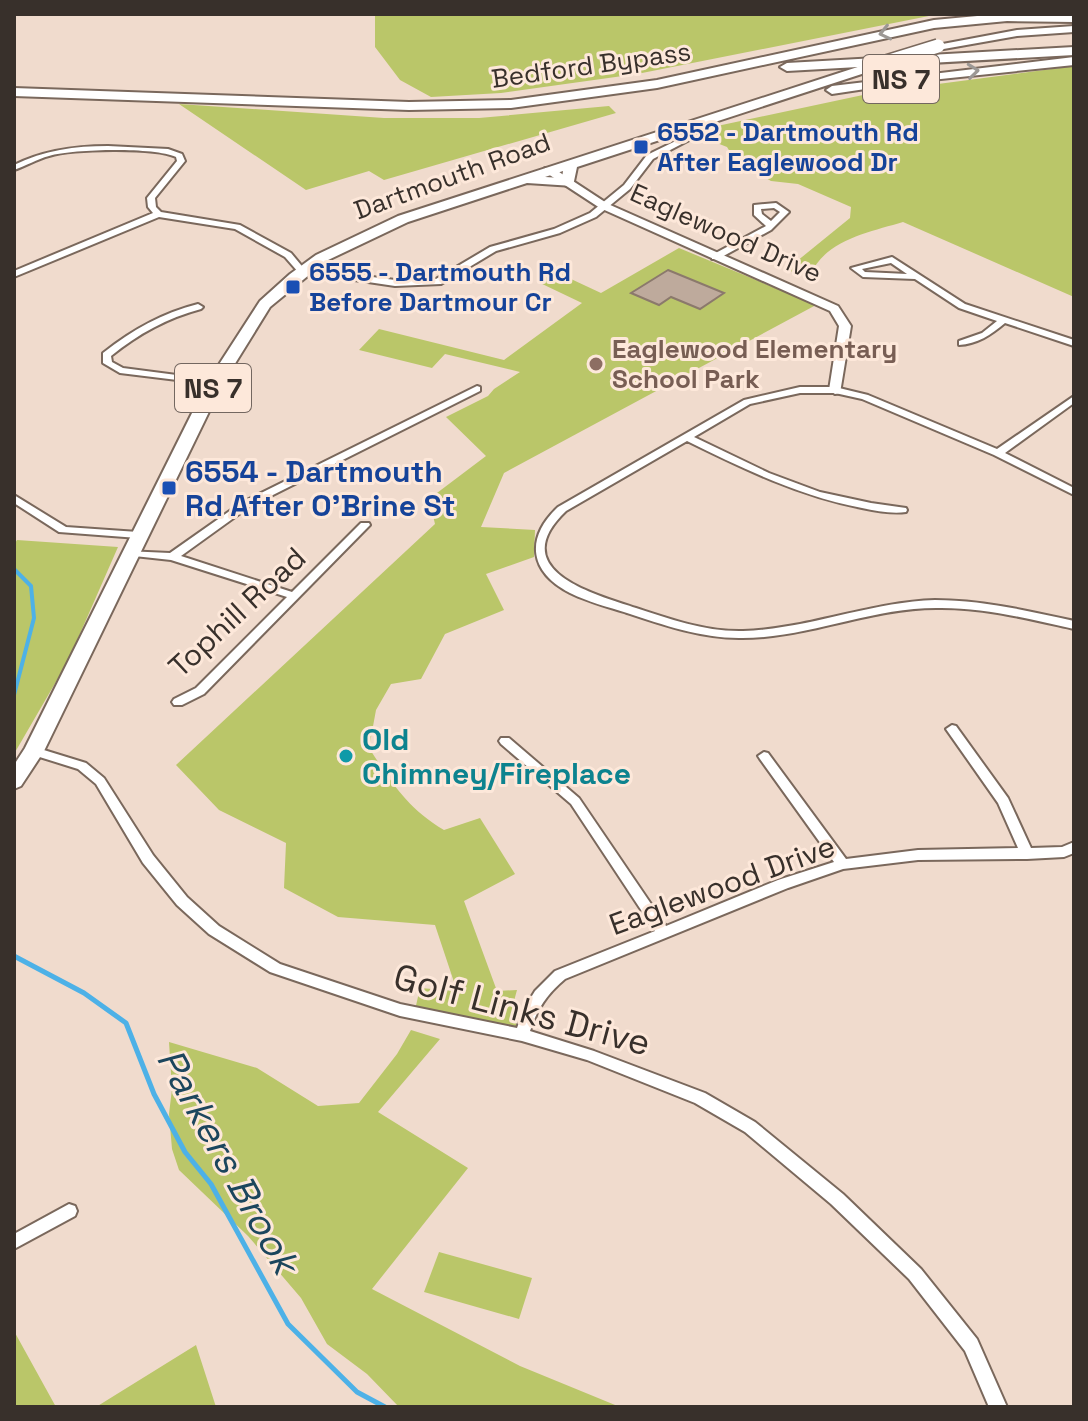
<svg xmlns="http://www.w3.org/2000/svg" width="1088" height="1421" font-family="'Space Grotesk',sans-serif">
	<rect width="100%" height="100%" fill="#f0dbcd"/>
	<path fill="#bac669" d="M375 14H939L637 74 501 93 431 97 400 80 375 47Z
		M1074 66V297L903 222C870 232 824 240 810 276L786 270 850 218 851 207 798 184 771 181 735 160 727 147 689 132 877 92Z
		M179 104 384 118H479L609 106 616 113 384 180 369 171 306 190Z
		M679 248 816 305 504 473 481 527 535 530 534 557 486 574 504 610 445 634 421 679 391 684 376 710 369 748C392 783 407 808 444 830L480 818 515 874 464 901 497 991 517 990 514 1001 517 1031 415 1010 420 988 457 991 435 925 338 917 284 888 286 843 219 810 176 765 435 524 429 499 486 456 446 417 488 396 494 389 520 372 445 354 432 368 359 350 379 329 504 360 582 303 538 282 556 272 601 293Z
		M17 540 118 547 68 661 14 754V545Z
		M411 1030 440 1039 378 1112 468 1168 372 1289 520 1366 620 1407H399L367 1374 327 1344 301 1298 248 1236 179 1170 172 1149 169 1114 172 1089 169 1042 257 1068 318 1106 359 1103 397 1054Z
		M439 1252 532 1278 519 1319 424 1292Z
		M14 1331 56 1407H14Z
		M196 1345 216 1407H96Z"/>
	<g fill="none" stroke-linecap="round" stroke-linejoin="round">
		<path stroke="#4db1e7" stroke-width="4" d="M14 569 31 586 34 618 14 695"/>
		<path stroke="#4db1e7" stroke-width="5" d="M14 956 84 993 126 1023 154 1094 185 1152 211 1184 288 1324 357 1392 385 1407"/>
	</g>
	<path fill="#beaa9c" stroke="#8b796c" stroke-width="2" d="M668 270 724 293 700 309 671 297 659 305 631 293Z"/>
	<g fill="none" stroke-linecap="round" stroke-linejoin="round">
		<g stroke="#7a685c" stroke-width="4">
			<path id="minor" d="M690 134 697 136 653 159 630 189 596 217 560 233 496 251 441 284 395 286 341 278 306 265 310 262 342 273 395 280 436 279 490 247 554 229 590 213 624 185 647 155Z
				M108 146 168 149 182 154 185 161 155 198 156 207 161 212 240 225 291 253 306 271 299 273 285 257 235 229 159 217 14 277V271L153 213 148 207 147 198 177 161 176 157C153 147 74 149 49 156 37 159 26 166 14 170V165C44 150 75 146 108 146Z
				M776 203 789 212 771 230 718 259H712V255L766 226 754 215V205ZM774 208 780 212 771 221 762 214 761 209Z
				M892 257 965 304 1074 340V346L1005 323C991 335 977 344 959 345V341L982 333 997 321 959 308 915 279 863 277 851 268ZM891 263 907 274 865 272 862 269Z
				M198 304 203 307 201 309C167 318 138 334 111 356L112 362 123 368 215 380 220 383 218 385 120 373 103 363V353C132 330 162 313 198 304Z
				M477 386 480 387V391L249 507 181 556 292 592 361 523H369L370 525 204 694 182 705H174L172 702 174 699 196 688 287 597 171 560 125 555 124 553 125 551 170 553 241 503Z
				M800 387H835L868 395 997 449 1074 396V403L1005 453 1074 488V495L994 455 862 399 835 393H800L750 404 694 437 769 473 820 492 871 503 906 508 907 510 906 512C892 514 876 511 862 508 799 496 744 469 687 441L566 511C504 570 593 594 636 608 670 619 706 632 743 631 808 629 870 602 935 600 982 600 1029 611 1074 621V629C1029 619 983 607 936 608 869 608 806 639 739 638 701 638 663 625 627 613 608 607 588 602 570 593 529 572 525 538 558 507L744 400Z
				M14 495 66 527 138 532 143 535 138 538 59 532 14 503Z
				M952 725 956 726 1008 798 1031 848 1062 847 1074 842V853L1064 857 1027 859 918 860 843 869 788 888 565 979C547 994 537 1009 530 1031L594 1051 705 1093 755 1122 843 1194 921 1269 977 1339 1007 1407H989L965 1351 909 1279 831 1204 745 1132 695 1103 587 1060 522 1041 400 1016 270 972 209 934 177 905 143 863 96 784 78 769 30 754 28 751 34 747 86 763 104 778 153 855 187 897 219 926 280 964 400 1004 517 1028 524 1009 535 991 555 971 655 931 571 804 501 744 499 741 501 738H509L579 798 666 926 778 880 834 862 760 759 758 756 764 752 768 753 846 859 918 850 1018 848 998 803 946 729Z
				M69 1204 75 1206 77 1211 75 1216 14 1249V1234Z"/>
		</g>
		<g stroke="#7a685c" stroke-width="4">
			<path id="tertiary" d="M545 168H553L608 204 838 306 851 326 840 393 835 394 829 390 839 326 830 311 600 208 545 172Z"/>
		</g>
		<g stroke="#7a685c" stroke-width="4">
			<path id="primary" d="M1074 26V32L1017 36 938 50 932 46 1017 30Z
				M1074 57V65L912 82 832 94 826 90 832 86Z
				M870 63 874 64V70L577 167 573 186 527 183 408 222 326 261 270 307 223 383 44 751 21 786 14 789V765L25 748 207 383 260 301 290 274 316 255 398 216ZM563 171 562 178 545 177Z"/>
		</g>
		<g stroke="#7a685c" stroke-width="4">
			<path id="motorway" d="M999 14H1074V22L1007 21 934 28 657 88 511 108 409 110 14 96V88L409 102 511 100 657 80 934 20Z
				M1074 47V55L787 71 780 67 787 63Z"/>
		</g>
		<use href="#minor" fill="#fff" fill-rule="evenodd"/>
		<use href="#tertiary" fill="#fff" fill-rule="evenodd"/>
		<use href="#primary" fill="#fff" fill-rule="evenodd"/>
		<use href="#motorway" fill="#fff" fill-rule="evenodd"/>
		<g stroke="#7a685c" stroke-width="16" stroke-linecap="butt">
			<path id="primary-bridge" d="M870 67 938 46"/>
		</g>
		<use href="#primary-bridge" stroke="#fff" stroke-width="13"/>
	</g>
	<defs><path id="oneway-chevron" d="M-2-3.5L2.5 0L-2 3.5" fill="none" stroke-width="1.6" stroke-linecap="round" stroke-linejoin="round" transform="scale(2)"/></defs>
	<g stroke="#9c9895">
		<use href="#oneway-chevron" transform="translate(885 33) rotate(167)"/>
		<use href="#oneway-chevron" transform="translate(973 71) rotate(-6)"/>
	</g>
	<g fill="#1a4fb4" stroke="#fde8da" stroke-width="3">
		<rect x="633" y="139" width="16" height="16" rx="4"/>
		<rect x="285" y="279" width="16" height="16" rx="4"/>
		<rect x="161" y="480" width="16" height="16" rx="4"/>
	</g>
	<circle fill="#8d6e63" stroke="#fde8da" stroke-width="3" cx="596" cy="364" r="8"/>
	<circle fill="#0f9aa8" stroke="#fde8da" stroke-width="3" cx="346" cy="756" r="8"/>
	<g text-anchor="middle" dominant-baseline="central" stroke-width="6" stroke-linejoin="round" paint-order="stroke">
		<g font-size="26" fill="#38302b" stroke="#fde8da">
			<text transform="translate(591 65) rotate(-8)">Bedford Bypass</text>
			<text transform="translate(452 176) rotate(-20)">Dartmouth Road</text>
			<text transform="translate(726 233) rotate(24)">Eaglewood Drive</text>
		</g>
		<g font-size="26" font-weight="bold" fill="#164399" stroke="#fde8da" text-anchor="start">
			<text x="657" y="132">6552 - Dartmouth Rd<tspan x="657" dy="30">After Eaglewood Dr</tspan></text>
			<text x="309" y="272">6555 - Dartmouth Rd<tspan x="309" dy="30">Before Dartmour Cr</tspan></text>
		</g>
		<g font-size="26" font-weight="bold" fill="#785e54" stroke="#fde8da" text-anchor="start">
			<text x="612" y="349">Eaglewood Elementary<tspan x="612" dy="30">School Park</tspan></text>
		</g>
		<g fill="#fde8da" stroke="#736760" stroke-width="2">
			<rect x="863" y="55" width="76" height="48" rx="6"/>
			<rect x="175" y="364" width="76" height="48" rx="6"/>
		</g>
		<g font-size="28" font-weight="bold" fill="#38302b">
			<text x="901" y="79">NS 7</text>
			<text x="213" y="388">NS 7</text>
		</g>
		<g font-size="30" font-weight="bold" fill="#164399" stroke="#fde8da" text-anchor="start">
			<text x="185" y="471">6554 - Dartmouth<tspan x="185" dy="34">Rd After O'Brine St</tspan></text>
		</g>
		<g font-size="30" fill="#38302b" stroke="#fde8da">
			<text transform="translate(237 612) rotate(-43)">Tophill Road</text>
			<text transform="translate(722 885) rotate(-20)">Eaglewood Drive</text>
		</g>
		<g font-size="30" font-weight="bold" fill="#0d838f" stroke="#fde8da" text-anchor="start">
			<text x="362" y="739">Old<tspan x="362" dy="34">Chimney/Fireplace</tspan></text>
		</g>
		<g font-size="36" fill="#38302b" stroke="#fde8da">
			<text transform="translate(522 1010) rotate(15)">Golf Links Drive</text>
		</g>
		<g font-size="38" font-style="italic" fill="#1c465d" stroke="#fde8da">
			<text transform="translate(228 1161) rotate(61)">Parkers Brook</text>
		</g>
	</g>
	<rect width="1088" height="1421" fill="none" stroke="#38302b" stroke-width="32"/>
</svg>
